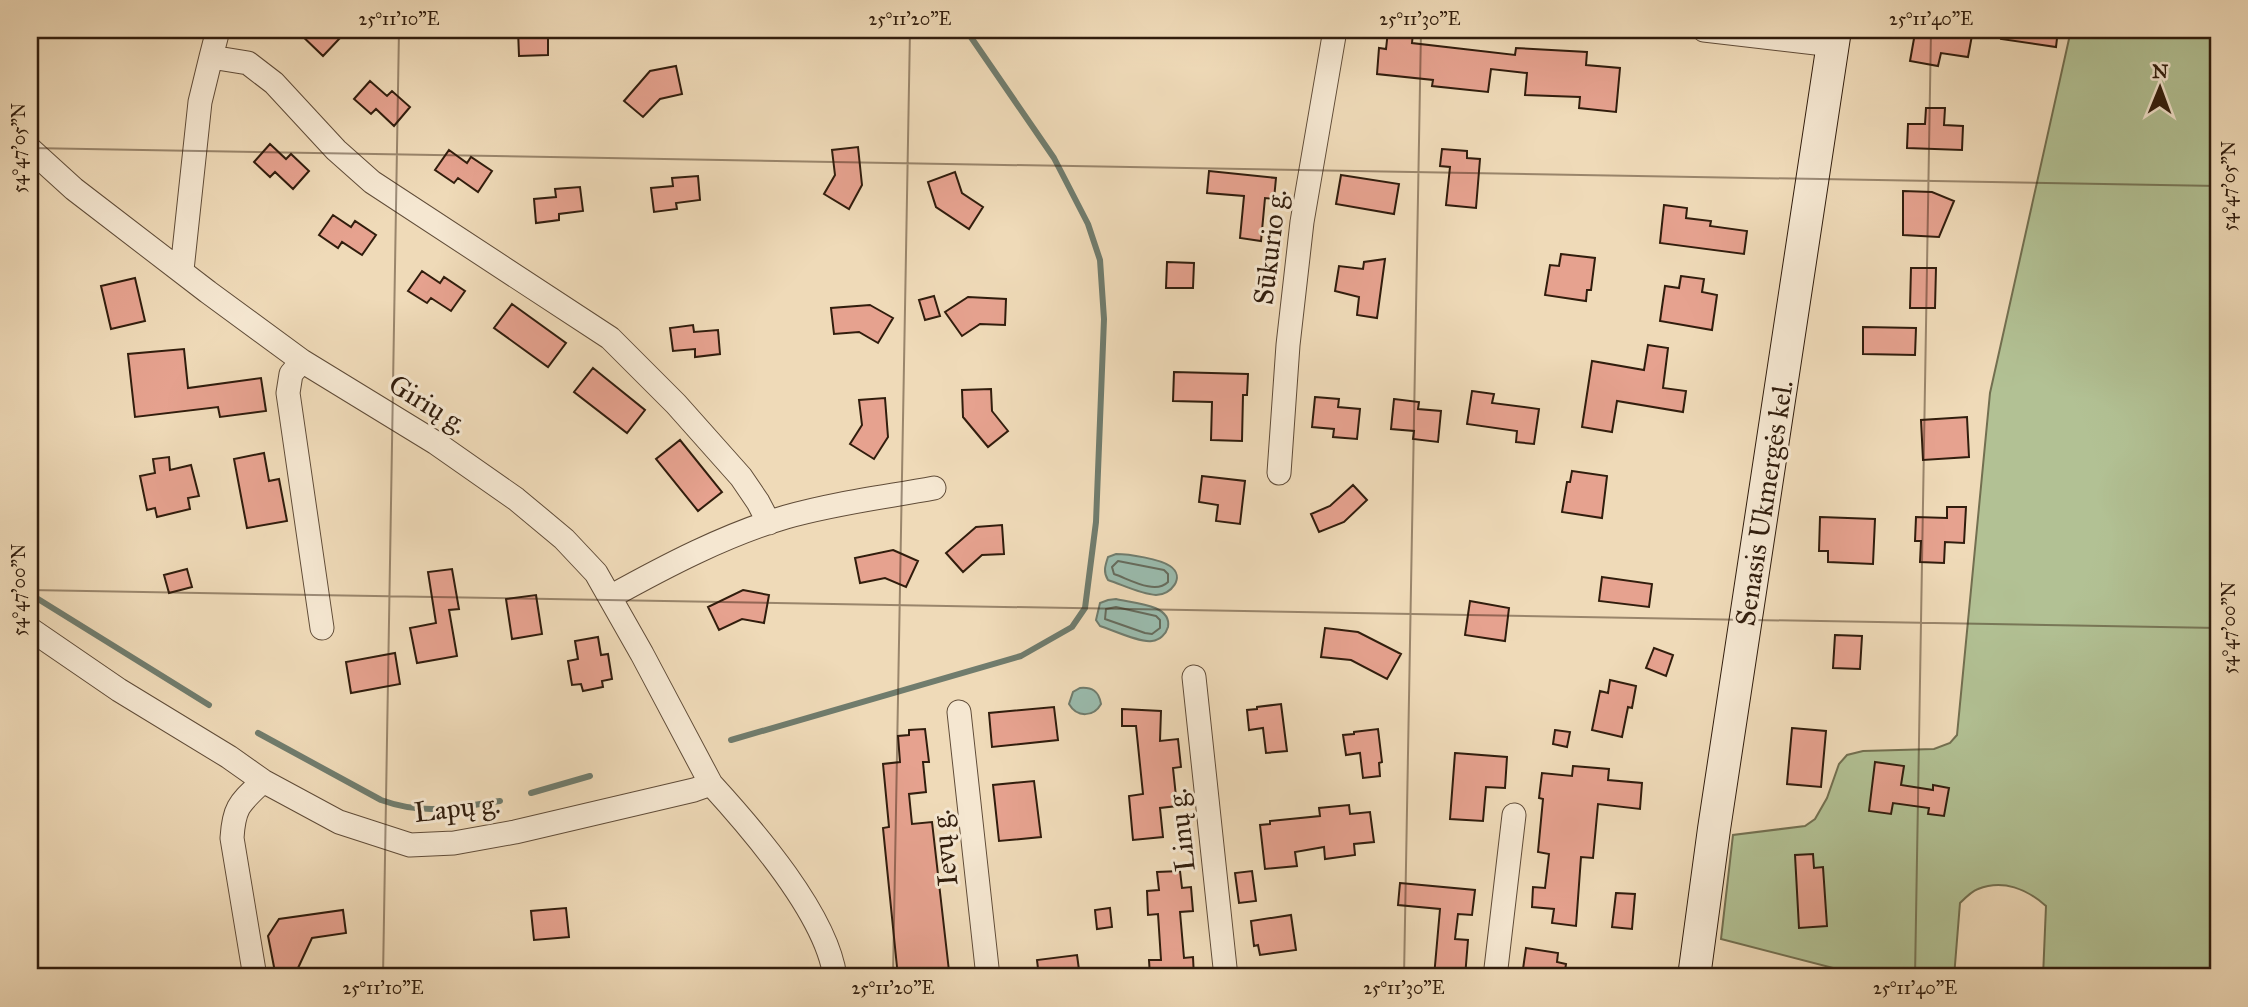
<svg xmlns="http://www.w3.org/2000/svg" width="2248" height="1007" font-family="'IM FELL Great Primer',serif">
	<rect width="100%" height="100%" fill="#efdab8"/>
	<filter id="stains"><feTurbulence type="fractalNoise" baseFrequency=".00286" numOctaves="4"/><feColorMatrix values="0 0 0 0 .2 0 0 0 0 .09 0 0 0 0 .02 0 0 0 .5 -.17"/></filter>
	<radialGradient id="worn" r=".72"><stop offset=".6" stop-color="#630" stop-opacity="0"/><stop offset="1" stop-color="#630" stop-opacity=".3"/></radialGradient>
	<path fill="#b2c194" stroke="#726f50" stroke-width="2" d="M2071 30H2218V977H2043L2046 906C2027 889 2003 879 1978 889 1972 891 1965 898 1960 903L1954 977H1868L1721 939 1733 835 1805 826 1815 819 1827 798 1839 764 1847 755 1863 751 1934 749 1950 743 1957 735 1990 393Z"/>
	<path fill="#9abbad" stroke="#707c6d" stroke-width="2" d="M1116 554C1129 554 1160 559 1170 566 1186 577 1171 595 1156 595 1140 594 1123 585 1108 580 1103 572 1105 566 1108 557Z
		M1116 599C1132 603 1172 604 1168 627 1166 634 1160 640 1152 641 1140 643 1113 630 1100 626L1096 620 1100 603 1108 600Z
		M1080 688C1092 687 1099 691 1101 704 1094 717 1077 718 1069 704L1073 692Z"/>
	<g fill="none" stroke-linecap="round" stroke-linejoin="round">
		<path stroke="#666c5d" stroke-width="2" d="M1118 561 1164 570 1168 574V582C1155 595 1129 579 1114 574L1112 567Z
			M1116 607 1156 616 1160 620V628L1152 634 1145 633 1105 619 1106 609Z"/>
		<path stroke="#707c6d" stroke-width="6" d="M30 594 209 705
			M258 733 381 800C425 816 456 807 500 801
			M731 740 1021 656 1072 627 1085 608 1096 522 1104 319 1100 260 1088 224 1054 158 966 30
			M531 793 590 776"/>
	</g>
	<path fill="#e6a28f" stroke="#311d0d" stroke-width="2" d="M296 30H331L340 38 323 56Z
		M518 30H548V55L519 56Z
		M1933 30H1973L1968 57 1941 53 1938 66 1910 61 1915 33 1932 36Z
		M2002 30H2058L2056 47 2001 39Z
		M1388 31 1413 33 1412 43 1515 55 1516 48 1587 52 1586 65 1620 68 1616 112 1579 108 1580 97 1525 95 1527 73 1491 69 1488 92 1432 86 1433 80 1377 74 1379 48 1386 49Z
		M676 66 682 94 660 99 643 117 624 101 650 71Z
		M370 81 387 96 392 91 410 107 394 126 376 109 371 114 354 99Z
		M1926 108H1945L1944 125 1963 126 1962 150 1907 148 1908 124H1925Z
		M270 144 286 159 291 154 309 171 293 189 275 172 270 177 254 162Z
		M858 147 862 185 849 209 824 194 835 175 832 150Z
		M1442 149 1467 151V158L1480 159 1476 208 1446 205 1450 167 1440 166Z
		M449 150 467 163 471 157 492 171 478 192 458 178 454 183 435 170Z
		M1209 171 1276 178 1274 199 1265 198 1261 241 1240 238 1244 196 1207 193Z
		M955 172 962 193 983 207 969 229 936 207 928 182Z
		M1341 175 1399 184 1394 214 1336 204Z
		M698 176 700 200 676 203 677 209 654 212 651 188 673 186 672 178Z
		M580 187 583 211 559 214V220L536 223 534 199 556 197 555 189Z
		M1903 191 1932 192 1954 201 1939 237 1903 235Z
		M1664 205 1687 208 1686 218 1711 221 1710 226 1747 231 1744 254 1660 243Z
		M333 215 351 227 355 221 376 235 362 255 342 242 338 248 319 235Z
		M1561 254 1595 258 1591 290H1587L1586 301 1545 295 1550 265 1559 266Z
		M1385 259 1377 318 1357 315 1359 297 1335 291 1339 266 1363 269 1364 262Z
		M1167 262 1194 263 1193 288H1166Z
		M1911 268H1936L1935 308H1910Z
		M422 271 440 283 444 277 465 291 451 311 431 298 427 303 408 291Z
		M1681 276 1704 279 1702 292 1717 295 1712 330 1660 321 1665 286 1679 288Z
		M135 278 145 321 111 329 101 286Z
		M934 296 940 316 925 320 919 300Z
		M968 297 1006 299 1005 325 980 324 962 336 945 312Z
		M512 304 566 343 548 367 494 328Z
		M870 305 893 318 878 343 859 332 834 334 831 308Z
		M693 325 694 332 718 330 720 354 695 357V349L673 351 670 328Z
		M1863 327 1916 328 1915 355 1863 354Z
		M1648 345 1668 348 1663 388 1686 391 1683 412 1617 401 1612 432 1582 427 1592 361 1644 370Z
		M184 349 188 388 261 378 266 411 220 417 218 407 135 417 128 354Z
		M593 368 645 410 627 433 574 392Z
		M1174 372 1248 374 1247 395H1243L1242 441 1211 440 1212 402 1173 401Z
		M991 389 992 411 1008 431 988 447 963 417 962 390Z
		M1472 391 1494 394 1492 403 1539 409 1534 444 1516 442 1517 431 1467 424Z
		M1315 397 1339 399 1338 407 1360 409 1357 439 1333 437 1334 429 1312 427Z
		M885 398 888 437 874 459 850 444 862 425 859 400Z
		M1394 399 1419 402 1418 409 1441 411 1438 442 1413 439 1414 431 1391 429Z
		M1967 417 1969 457 1923 460 1921 420Z
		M680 440 722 492 698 511 656 459Z
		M264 453 269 481 279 479 287 521 247 528 234 459Z
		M169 457 170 470 191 465 199 496 188 498 190 509 157 517 155 508 147 510 140 476 155 473 153 459Z
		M1572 471 1607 476 1602 518 1562 512 1567 482H1570Z
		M1202 476 1245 481 1240 524 1216 521 1218 505 1199 502Z
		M1353 485 1367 500 1344 522 1319 532 1311 514 1330 506Z
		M1947 507H1966L1964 543 1945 542 1944 563 1920 562 1921 541H1915L1916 517 1947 518Z
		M1820 517 1875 519 1873 564 1828 562V551H1819Z
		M1002 525 1004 554 982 555 963 572 946 553 976 527Z
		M893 550 918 561 906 587 885 578 860 583 855 558Z
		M187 569 192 587 169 593 164 575Z
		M452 569 459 609 449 610 457 656 417 663 410 628 436 623 428 572Z
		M1602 577 1652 584 1649 607 1599 601Z
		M743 590 769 595 764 623 742 619 719 630 708 607Z
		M536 595 542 634 512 639 506 599Z
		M1470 601 1509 608 1505 641 1465 635Z
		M1325 628 1358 632 1401 654 1387 679 1351 660 1321 657Z
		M1835 635 1862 636 1860 669 1833 668Z
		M598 637 601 655 608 654 612 679 602 681 603 687 583 691 581 684 572 685 568 661 578 659 575 641Z
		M1654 648 1673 655 1666 676 1646 668Z
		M395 653 400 684 351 693 346 662Z
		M1610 680 1636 686 1632 708 1628 707 1622 737 1592 730 1600 691 1608 693Z
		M1281 704 1287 751 1266 753 1263 728 1249 730 1247 710 1257 709V707Z
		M1054 707 1058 740 992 747 989 713Z
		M1122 709 1161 711 1160 741 1178 739 1181 767 1173 768 1177 806 1160 808 1163 837 1133 840 1129 796 1143 794 1136 726H1122Z
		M1792 728 1826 731 1821 787 1787 784Z
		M925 729 929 762H923L926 792 909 794 912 824 932 822 949 971 898 977 883 828 889 827 883 764 900 762 898 736 909 735V730Z
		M1378 729 1382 762 1379 763 1380 776 1363 778 1360 753 1346 755 1343 735 1354 734V732Z
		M1555 730 1570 732 1567 747 1553 744Z
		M1455 753 1507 757 1505 788 1486 787 1483 821 1450 819Z
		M1875 762 1904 766 1901 785 1933 790V785L1949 788 1944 816 1928 814 1929 808 1893 803 1891 814 1869 811Z
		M1573 766 1609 769 1608 780 1642 783 1640 809 1598 804 1593 858 1581 857 1576 926 1552 923 1554 909 1532 907 1533 887 1545 888 1549 854 1538 852 1543 799 1539 798 1542 773 1572 776Z
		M1034 781 1041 837 999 841 993 785Z
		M1349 805 1350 814 1370 812 1374 842 1354 844 1355 855 1325 859 1324 847 1295 852 1297 866 1265 869 1260 825 1270 824V821L1320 816 1319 808Z
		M1813 854 1814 868 1823 867 1827 926 1799 928 1795 855Z
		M1180 871 1182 888 1191 887 1193 911 1180 912 1184 958 1193 957 1194 977H1150L1149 960H1161L1158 914 1148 915 1147 891 1159 890 1157 872Z
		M1252 871 1256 901 1239 903 1235 873Z
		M1400 883 1475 890 1472 915 1458 914 1455 939 1468 940 1465 977H1434L1440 909 1398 905Z
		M1616 893 1635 894 1632 929 1612 927Z
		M566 908 569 937 534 940 531 911Z
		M1110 908 1112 927 1097 929 1095 910Z
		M343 910 346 933 312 938 298 968 275 972 268 936 279 919Z
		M1291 915 1296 950 1260 955 1258 945 1254 946 1251 921Z
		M1526 948 1558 953 1557 962 1566 964 1564 977 1522 976Z
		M1077 955 1080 977H1039L1037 960Z"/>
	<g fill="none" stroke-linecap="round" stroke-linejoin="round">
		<g stroke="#604c38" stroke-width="25">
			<path id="minor" d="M218 30 211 57 248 63 274 83 336 150 372 182 610 338 676 404 741 477 758 502 769 523
				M1704 30 1833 45
				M30 149 74 189 208 292 302 361 436 443 516 499 564 539 596 573 642 654 711 784
				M182 270 200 102 211 57
				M302 361 291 374 288 393 322 628
				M1279 473 1288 345 1302 222 1335 30
				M610 597C666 566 725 535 786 517 835 503 885 497 934 488
				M30 629 119 690 229 757 263 781 339 822 410 845 454 843 515 832 694 790 711 784C753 830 827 915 835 977
				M1194 677 1226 977
				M959 712 988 977
				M255 977 232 838C234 806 240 803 263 781
				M1495 977 1514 815"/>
		</g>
		<g stroke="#311d0d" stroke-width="34">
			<path id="secondary" d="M1694 977 1714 829 1835 30"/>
		</g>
		<use href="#minor" stroke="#f5e7d1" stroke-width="23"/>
		<use href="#secondary" stroke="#f5e7d1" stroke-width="32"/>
	</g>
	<path fill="none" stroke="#311d0d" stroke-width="2" stroke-opacity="0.45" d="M30 148 2218 186M30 590 2218 628M383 977 399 30M893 977 910 30M1404 977 1421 30M1915 977 1931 30"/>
	<g text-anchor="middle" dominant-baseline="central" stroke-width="6" stroke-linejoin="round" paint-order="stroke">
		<g font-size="28" fill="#311d0d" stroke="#f5e7d1">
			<text transform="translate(1270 247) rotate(-83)">Sūkurio g.</text>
			<text transform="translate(428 404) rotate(32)">Girių g.</text>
			<text transform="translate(1764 503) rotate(-81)">Senasis Ukmergės kel.</text>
			<text transform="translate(457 808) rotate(-6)">Lapų g.</text>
			<text transform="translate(1181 830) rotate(-96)">Linų g.</text>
			<text transform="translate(944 848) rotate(-96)">Ievų g.</text>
		</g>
	</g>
	<rect width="2248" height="1007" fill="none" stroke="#efdab8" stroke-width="77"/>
	<g transform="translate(2160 88) rotate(1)" stroke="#f5e7d1" stroke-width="5" paint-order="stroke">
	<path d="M0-5L12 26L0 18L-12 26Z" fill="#311d0d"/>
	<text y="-10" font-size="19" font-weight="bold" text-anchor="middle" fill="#311d0d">N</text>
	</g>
	<rect x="38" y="38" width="2172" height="930" fill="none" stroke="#311d0d" stroke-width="2.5"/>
	<g font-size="18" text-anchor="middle" fill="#311d0d">
		<text x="399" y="25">25°11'10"E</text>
		<text x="910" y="25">25°11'20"E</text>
		<text x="1420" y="25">25°11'30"E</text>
		<text x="1931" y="25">25°11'40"E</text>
		<text transform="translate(19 148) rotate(-90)" y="6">54°47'05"N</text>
		<text transform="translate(2229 186) rotate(-90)" y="6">54°47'05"N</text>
		<text transform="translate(19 590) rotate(-90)" y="6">54°47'00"N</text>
		<text transform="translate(2229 628) rotate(-90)" y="6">54°47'00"N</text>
		<text x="383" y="994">25°11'10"E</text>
		<text x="893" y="994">25°11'20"E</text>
		<text x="1404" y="994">25°11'30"E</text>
		<text x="1915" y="994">25°11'40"E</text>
	</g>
	<rect width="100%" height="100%" filter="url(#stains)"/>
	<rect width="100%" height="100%" fill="url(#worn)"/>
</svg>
